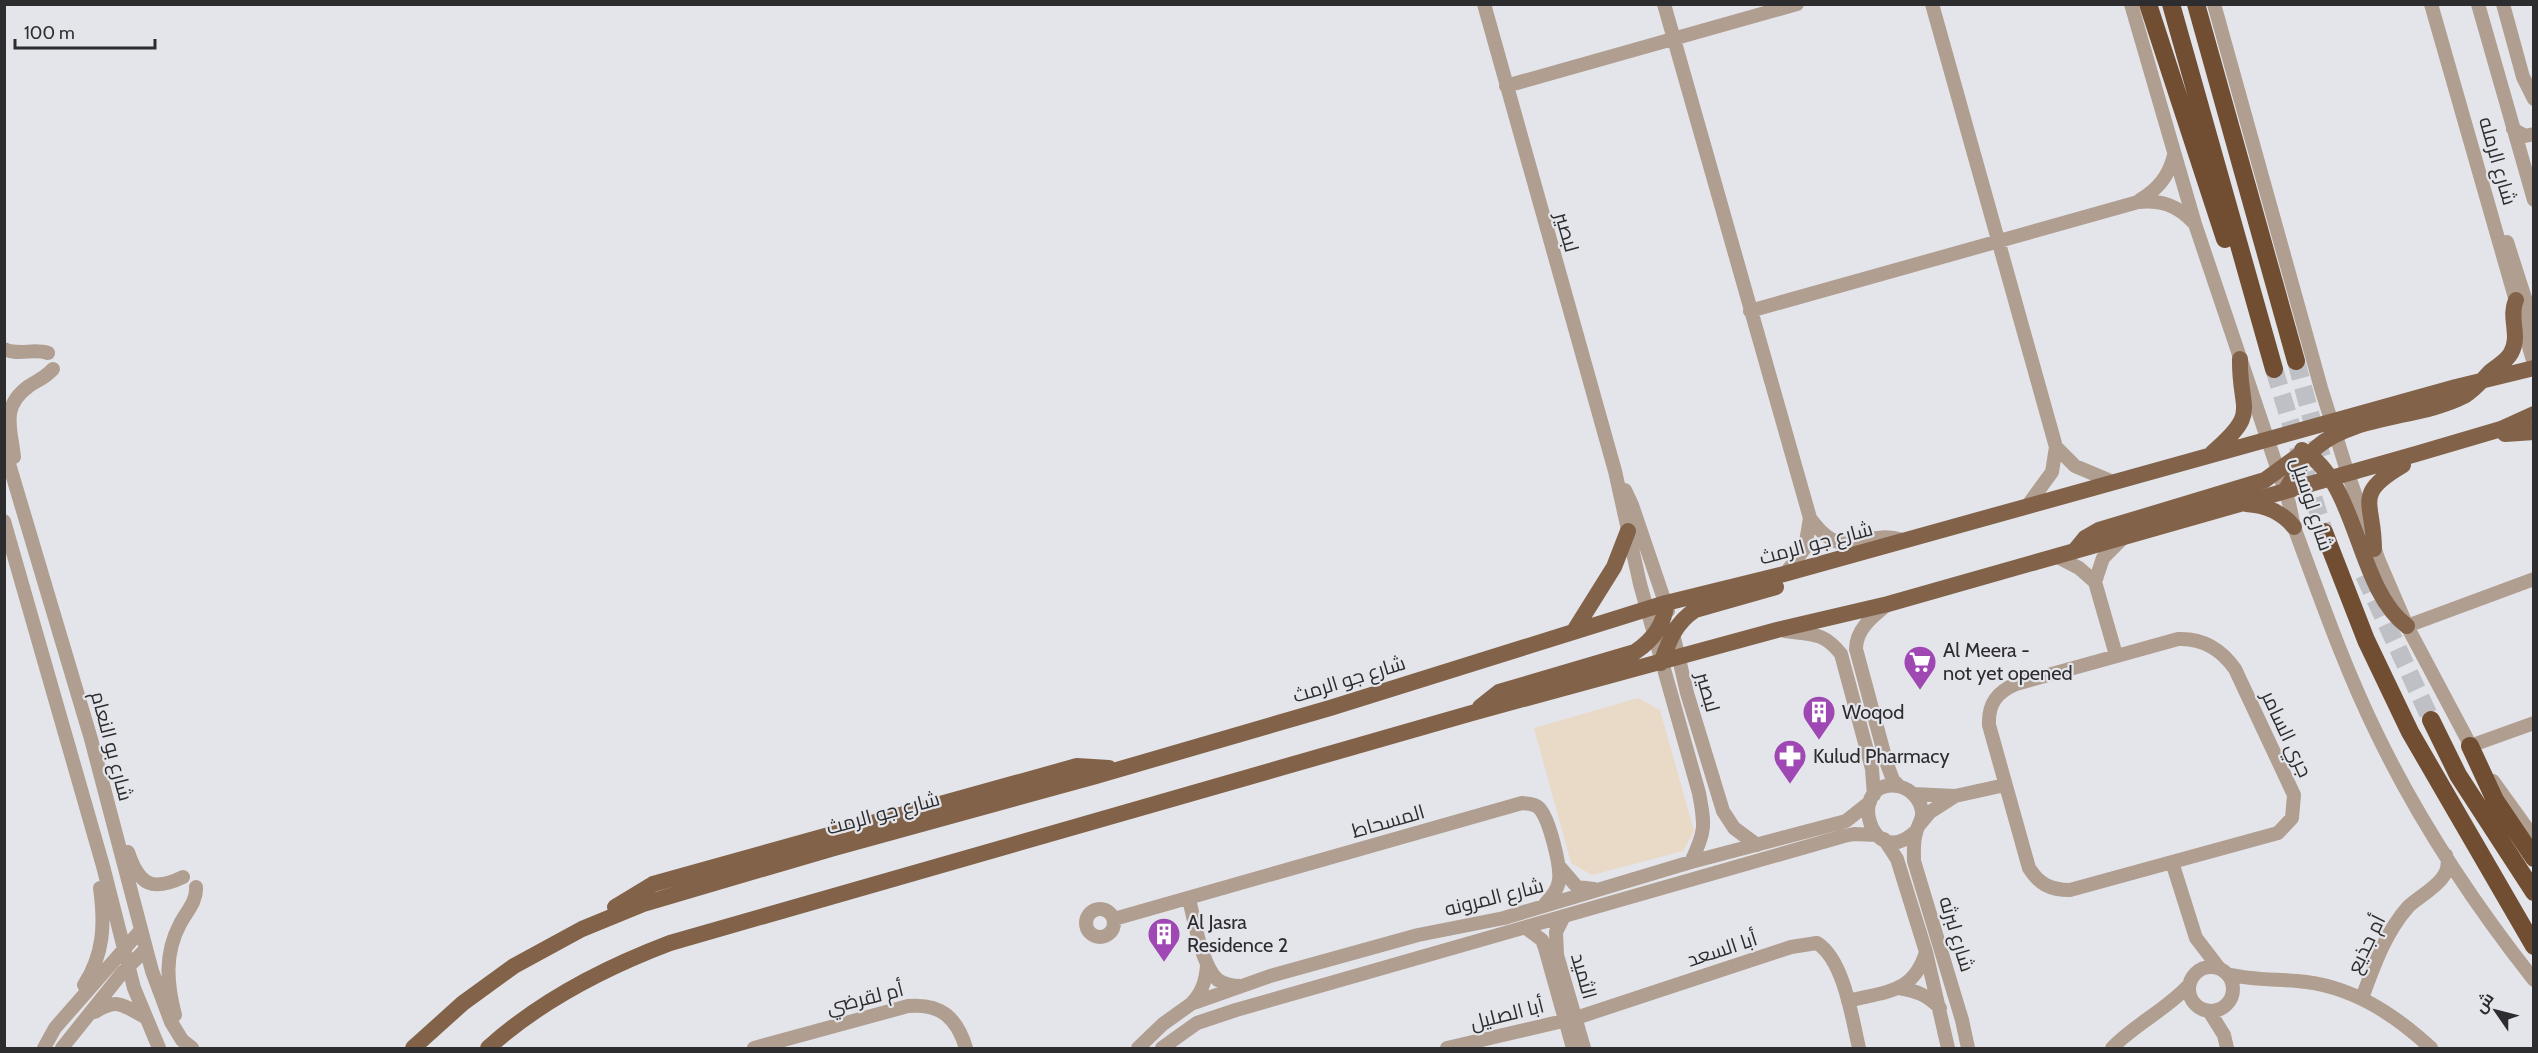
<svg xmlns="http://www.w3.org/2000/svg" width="2538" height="1053" font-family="Cabin,Cairo,sans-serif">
	<rect width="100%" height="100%" fill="#e4e5ea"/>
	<path fill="#e9d9c7" d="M1638 698 1660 710 1694 831 1683 851 1592 875 1571 863 1534 728Z"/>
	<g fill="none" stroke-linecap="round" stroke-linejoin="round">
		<path stroke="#bfc0c5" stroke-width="18" stroke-dasharray="18 9" stroke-linecap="butt" d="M2296 361 2323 461
			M2274 369 2324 532
			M2364 575 2431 720"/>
		<path stroke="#b09e91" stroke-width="14" d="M1484 4 1615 471 1640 584 1699 793C1705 825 1706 831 1691 862
			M1664 4 1810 518C1846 568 1863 527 1902 540
			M1932 4 2056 447 2052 472 2028 505
			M2131 4 2195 224 2289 503 2294 527C2320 597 2344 667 2377 734 2419 821 2474 904 2534 980
			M2214 4 2321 388 2348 474 2379 561 2407 626 2474 752
			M2431 4 2534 364
			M2478 4 2534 200
			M2503 4 2523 77 2534 99
			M1506 86 1797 4
			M2513 129 2525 136 2534 134
			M2140 200C2158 189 2169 176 2174 155
			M2507 242 2534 326
			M1750 311 2138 202C2162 200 2177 205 2194 223
			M4 349C19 356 33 348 48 353
			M4 447 91 739 152 971 171 1022 182 1040 192 1048
			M2056 447 2075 466 2113 482
			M14 457C11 428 0 407 29 386 38 380 45 378 53 369
			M1625 490 1632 505 1668 611
			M4 521 103 866 134 988 159 1048
			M2056 556 2079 568 2095 582 2116 655
			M1785 574 1805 548 1810 518
			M2095 582 2103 558 2124 537
			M1888 604C1873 616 1856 629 1856 649L1887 764 1893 780 1899 786
			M2407 626 2534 579
			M1672 629 1687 693 1723 811 1734 828 1757 845
			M1785 631C1811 635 1823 631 1841 654L1872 769 1874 795
			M2178 639C2202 638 2221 649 2235 669L2294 795 2292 818 2278 833 2070 890C2050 890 2039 884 2029 868L1989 725C1988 705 1996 692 2016 684Z
			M2470 746 2534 723
			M2493 781 2534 838
			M1913 794 1955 796 2005 785
			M1920 824 1930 812 1955 796
			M1916 831C1870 875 1845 778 1898 786 1912 789 1923 802 1922 816 1921 822 1917 827 1916 833 1913 842 1914 851 1914 861L1962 1020 1968 1048
			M1884 839 1897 859 1926 952 1948 1048
			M128 852C139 885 152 892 183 877
			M2172 862 2196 938 2219 968
			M1559 866 1577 887 1594 889
			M1189 899C1194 919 1202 967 1218 980 1225 985 1233 986 1241 986
			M1086 923a14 14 0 1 1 28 0a14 14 0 1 1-28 0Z
			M1564 916 1556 932 1557 955 1584 1048
			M1114 919 1522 803C1528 804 1534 803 1539 808 1549 818 1561 866 1559 880 1558 890 1551 897 1545 904
			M1526 928 1542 940 1545 948 1573 1048
			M2189 989a22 22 0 1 1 44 0a22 22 0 1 1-44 0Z
			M2227 974C2251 980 2273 979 2297 981 2350 985 2393 1013 2431 1048
			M84 985C104 954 105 924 100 888
			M1899 988C1917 991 1927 995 1940 1008
			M2362 998C2374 966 2385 933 2408 907 2421 894 2456 879 2446 855
			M1848 1001C1886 991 1913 994 1926 952
			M1191 1004C1202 993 1206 981 1207 965
			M2209 1011 2224 1035 2227 1048
			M95 1012C118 997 124 1006 145 1017
			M175 1015C167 984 164 954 180 924 186 912 197 902 196 887
			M44 1048 55 1028 140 931
			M62 1048 122 973 145 950
			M754 1048 908 1006C941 1003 957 1018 966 1048
			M1138 1048 1163 1024 1191 1004 1270 976 1418 935 1504 918 1691 862 1846 821 1870 802
			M1162 1048 1197 1023 1236 1010 1844 836 1854 834 1877 835
			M1447 1048 1576 1018 1791 947 1817 943C1844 960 1852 1018 1859 1048
			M2112 1048C2135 1024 2166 1010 2189 985"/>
		<path stroke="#82634a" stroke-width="16" d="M2505 434 2534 432
			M2302 450C2359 483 2356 588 2407 626
			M2212 453C2261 411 2239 412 2240 359
			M2285 491C2294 476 2304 458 2317 447 2354 415 2422 418 2464 396 2476 389 2482 380 2491 371 2498 365 2506 362 2511 353 2521 335 2508 318 2516 300
			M2246 504C2265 505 2282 512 2294 527
			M2076 549 2085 538 2099 530 2265 480 2302 453
			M2374 549C2374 501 2352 495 2403 465
			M1574 631 1614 567 1628 531
			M1661 663C1669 641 1675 623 1695 610L1776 587
			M1480 707 1499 692 1635 652C1653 640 1665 624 1666 603
			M615 907 653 884 1077 766 1109 768
			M413 1048 463 1003 514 966 582 929 643 904 834 848 1096 776 1330 708 1666 603 1784 574 2456 387 2534 368
			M488 1048C541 1000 604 968 670 943L1472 713 1777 630 1888 604 2416 454 2501 429 2534 414"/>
		<path stroke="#714e31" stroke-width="18" d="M2148 4 2225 239
			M2171 4 2274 369
			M2196 4 2296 361
			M2324 532 2366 640 2410 732 2534 946
			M2431 720 2458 775 2534 892
			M2470 746 2495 800 2534 858"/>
	</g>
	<defs>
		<g id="supermarket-pin" transform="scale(1.725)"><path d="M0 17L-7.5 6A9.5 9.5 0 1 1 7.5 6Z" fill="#9f48b4" stroke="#e4e5ea"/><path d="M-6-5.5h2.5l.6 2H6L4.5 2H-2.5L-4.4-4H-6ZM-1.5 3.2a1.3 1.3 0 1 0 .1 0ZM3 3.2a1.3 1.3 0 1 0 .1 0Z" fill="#fff"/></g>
		<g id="building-pin" transform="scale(1.725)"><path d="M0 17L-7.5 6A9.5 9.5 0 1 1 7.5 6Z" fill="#9f48b4" stroke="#e4e5ea"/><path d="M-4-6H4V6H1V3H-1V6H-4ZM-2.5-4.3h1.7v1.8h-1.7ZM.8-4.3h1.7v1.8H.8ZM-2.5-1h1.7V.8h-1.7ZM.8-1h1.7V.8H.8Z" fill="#fff"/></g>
		<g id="pharmacy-pin" transform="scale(1.725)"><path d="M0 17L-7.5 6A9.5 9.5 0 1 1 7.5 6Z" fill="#9f48b4" stroke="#e4e5ea"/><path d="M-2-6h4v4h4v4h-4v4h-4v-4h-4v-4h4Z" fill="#fff"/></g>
	</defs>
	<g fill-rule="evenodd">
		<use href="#supermarket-pin" x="1920" y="662"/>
		<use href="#building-pin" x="1819" y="712"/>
		<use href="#pharmacy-pin" x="1790" y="756"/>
		<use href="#building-pin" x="1164" y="934"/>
	</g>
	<g text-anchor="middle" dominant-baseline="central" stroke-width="4.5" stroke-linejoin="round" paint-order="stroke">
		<g font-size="20" fill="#2d2d2f" stroke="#e4e5ea">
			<text transform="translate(2498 161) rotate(74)">شارع الرمله</text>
			<text transform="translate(1567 232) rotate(74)">لبصير</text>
			<text transform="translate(2312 504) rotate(72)">شارع لوسيل</text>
			<text transform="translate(1816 543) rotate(-15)">شارع جو الرمث</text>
			<text transform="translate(1349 679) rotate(-17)">شارع جو الرمث</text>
			<text transform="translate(1708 692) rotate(74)">لبصير</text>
			<text transform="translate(2287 734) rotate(65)">جري السامر</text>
			<text transform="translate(112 746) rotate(75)">شارع بو النعام</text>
			<text transform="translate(883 813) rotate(-15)">شارع جو الرمث</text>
			<text transform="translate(1388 821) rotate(-16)">المسحاط</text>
			<text transform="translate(1494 897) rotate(-14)">شارع المرونه</text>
			<text transform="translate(1957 934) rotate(73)">شارع لبرثه</text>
			<text transform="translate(2366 944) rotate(-64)">أم جذيع</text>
			<text transform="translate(1722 949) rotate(-18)">أبا السعد</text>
			<text transform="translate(1584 976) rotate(74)">الثميد</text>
			<text transform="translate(865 998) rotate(-14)">أم لقرضي</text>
			<text transform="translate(1507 1014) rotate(-14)">أبا الصليل</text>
		</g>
		<g font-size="20" fill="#2d2d2f" stroke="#e4e5ea" text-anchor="start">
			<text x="1943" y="650">Al Meera -<tspan x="1943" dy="23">not yet opened</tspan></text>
			<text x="1842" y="712">Woqod</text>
			<text x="1813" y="756">Kulud Pharmacy</text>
			<text x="1187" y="922">Al Jasra<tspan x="1187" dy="23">Residence 2</tspan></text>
		</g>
	</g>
	<rect width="2538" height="1053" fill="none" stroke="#2d2d2f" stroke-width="12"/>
	<g transform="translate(2496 1011) rotate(305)" stroke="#e4e5ea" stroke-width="4.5" paint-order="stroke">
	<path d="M0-4.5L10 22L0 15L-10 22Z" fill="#2d2d2f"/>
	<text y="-9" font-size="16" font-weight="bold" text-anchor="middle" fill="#2d2d2f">ش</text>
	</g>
	<path d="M15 39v9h140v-9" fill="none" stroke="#2d2d2f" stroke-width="3"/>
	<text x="24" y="39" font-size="18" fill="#2d2d2f" stroke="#e4e5ea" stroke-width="4.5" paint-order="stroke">100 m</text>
</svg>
